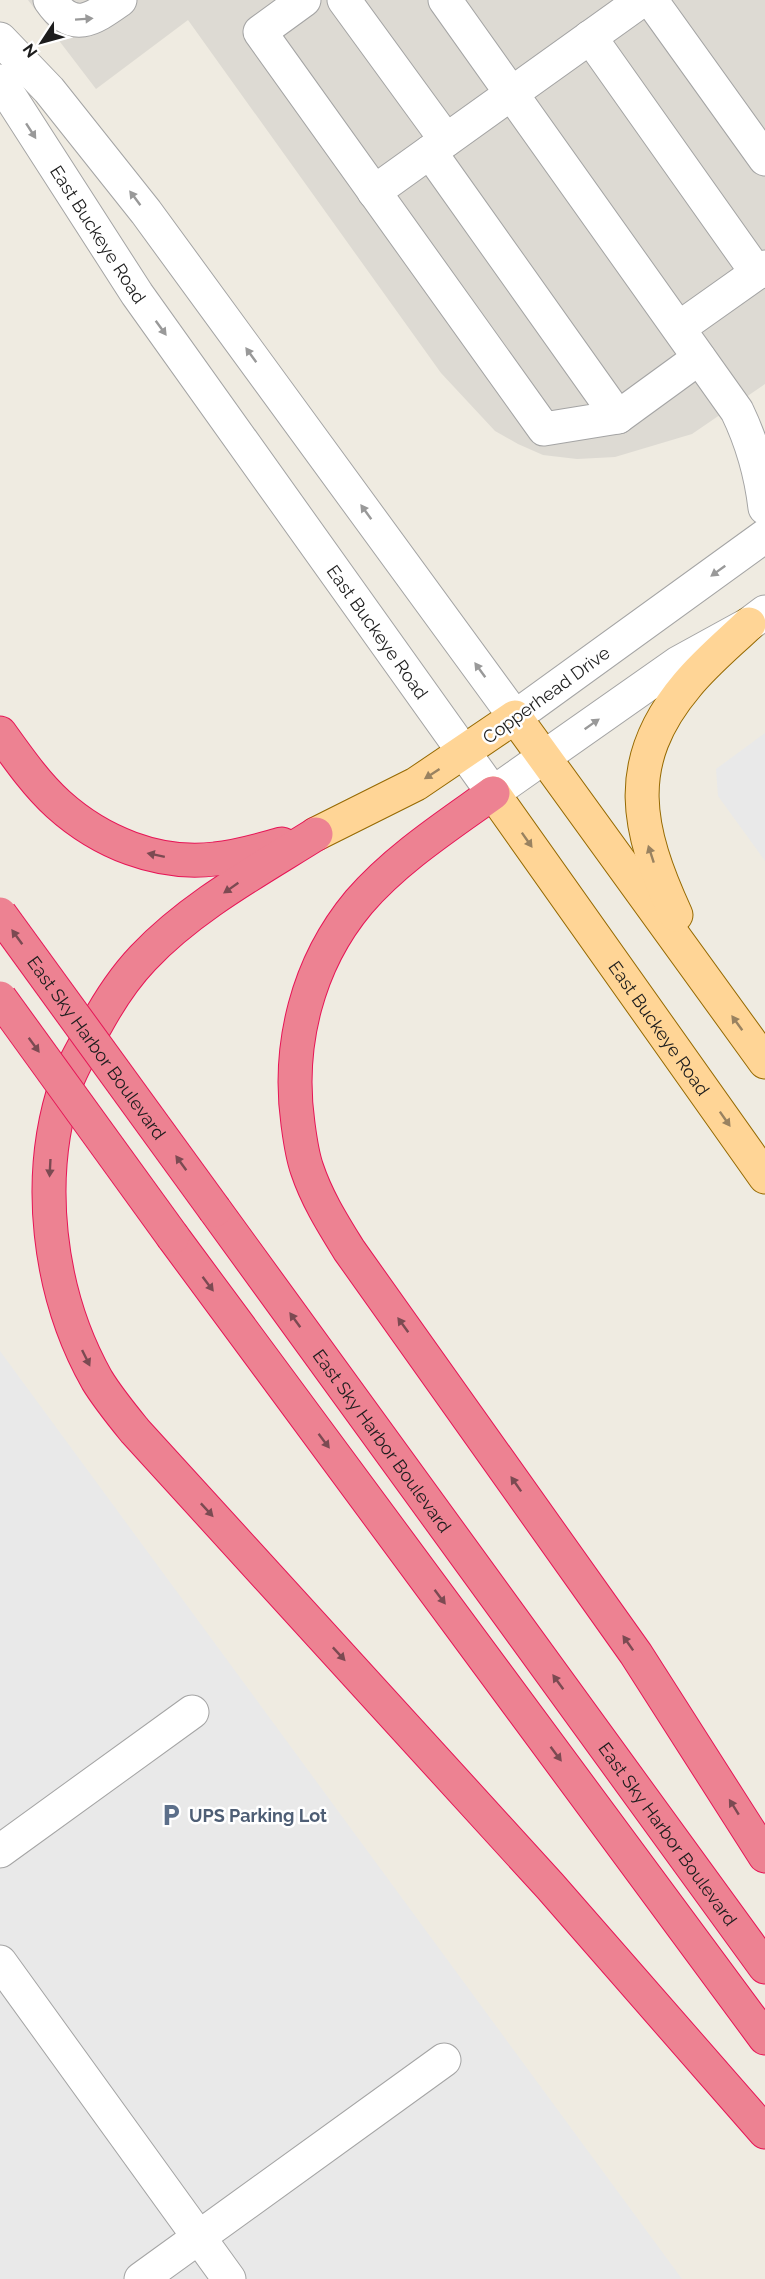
<svg xmlns="http://www.w3.org/2000/svg" width="765" height="2279" font-family="Raleway,sans-serif">
	<rect width="100%" height="100%" fill="#efebe1"/>
	<path fill="#dddad3" d="M28 0H765V384L692 434 615 457 577 459 543 455 518 444 495 431 441 373 188 20 96 89Z"/>
	<path fill="#e9e9e9" d="M765 733V861L718 796 716 769Z
		M0 1351 682 2279H0Z"/>
	<g fill="none" stroke-linecap="round" stroke-linejoin="round">
		<g stroke="#a4a4a4" stroke-width="35">
			<g id="minor">
				<path d="M50 0C73 34 93 19 120 0"/>
				<path d="M304 0 260 32 544 429 618 417 430 152"/>
				<path d="M344 0 446 140"/>
				<path d="M445 0 737 411C752 442 761 474 765 508"/>
				<path d="M651 0 765 159"/>
				<path d="M590 37 757 273"/>
				<path d="M0 39 49 90 146 212 515 717 765 536"/>
				<path id="s1" d="M0 81 137 294 493 793 678 663 749 624 765 612"/>
				<path d="M374 192 642 0"/>
				<path d="M679 328 765 267"/>
				<path d="M618 417 699 358"/>
				<path d="M0 1851 192 1712"/>
				<path d="M0 1962 229 2279"/>
				<path d="M141 2279 444 2060"/>
			</g>
		</g>
		<g stroke="#956900" stroke-width="35">
			<g id="major">
				<path id="s2" d="M493 793 765 1177"/>
				<path d="M316 834 416 784 515 717 765 1062"/>
				<path d="M676 915C637 830 621 763 687 685 705 663 728 644 749 624"/>
			</g>
		</g>
		<g stroke="#e61556" stroke-width="35">
			<g id="highway">
				<path d="M0 733C18 758 36 784 58 804 100 842 158 866 215 859 238 857 260 850 282 844"/>
				<path d="M493 793C447 826 396 859 359 902 307 964 287 1046 298 1124 300 1139 302 1155 307 1169 317 1199 333 1224 349 1250L636 1654 765 1856"/>
				<path d="M316 834C257 871 191 907 143 958 124 978 109 1001 96 1025 86 1043 75 1061 67 1081 34 1177 48 1293 97 1380 108 1398 122 1415 135 1431L550 1886 765 2132"/>
				<path id="s3" d="M215 1210 765 1967"/>
				<path d="M173 1237 765 2038"/>
			</g>
		</g>
		<use href="#minor" stroke="#fff" stroke-width="33"/>
		<use href="#major" stroke="#ffd596" stroke-width="33"/>
		<use href="#highway" stroke="#ed8292" stroke-width="33"/>
		<g stroke="#e61556" stroke-width="35" stroke-linecap="butt">
			<g id="highway-bridge">
				<path id="s4" d="M0 914 215 1210"/>
				<path d="M0 998 173 1237"/>
			</g>
		</g>
		<use href="#highway-bridge" stroke="#ed8292" stroke-width="33"/>
	</g>
	<defs><path id="oneway-solid" d="M-6-.8H1V-3.2L6.5 0L1 3.2V.8H-6Z" transform="scale(1.5)"/></defs>
	<g fill="#999">
		<use href="#oneway-solid" transform="translate(84 19) rotate(-4)"/>
		<use href="#oneway-solid" transform="translate(31 131) rotate(57)"/>
		<use href="#oneway-solid" transform="translate(135 198) rotate(-127)"/>
		<use href="#oneway-solid" transform="translate(161 328) rotate(54)"/>
		<use href="#oneway-solid" transform="translate(251 355) rotate(-126)"/>
		<use href="#oneway-solid" transform="translate(366 512) rotate(-126)"/>
		<use href="#oneway-solid" transform="translate(718 571) rotate(144)"/>
		<use href="#oneway-solid" transform="translate(480 670) rotate(-126)"/>
		<use href="#oneway-solid" transform="translate(592 724) rotate(-35)"/>
	</g>
	<g fill="#998260">
		<use href="#oneway-solid" transform="translate(432 774) rotate(147)"/>
		<use href="#oneway-solid" transform="translate(527 840) rotate(55)"/>
		<use href="#oneway-solid" transform="translate(651 854) rotate(-108)"/>
		<use href="#oneway-solid" transform="translate(737 1023) rotate(-126)"/>
		<use href="#oneway-solid" transform="translate(725 1119) rotate(55)"/>
	</g>
	<g fill="#7b4a52">
		<use href="#oneway-solid" transform="translate(156 855) rotate(-168)"/>
		<use href="#oneway-solid" transform="translate(231 888) rotate(145)"/>
		<use href="#oneway-solid" transform="translate(17 937) rotate(-126)"/>
		<use href="#oneway-solid" transform="translate(34 1045) rotate(54)"/>
		<use href="#oneway-solid" transform="translate(181 1163) rotate(-126)"/>
		<use href="#oneway-solid" transform="translate(50 1168) rotate(93)"/>
		<use href="#oneway-solid" transform="translate(208 1284) rotate(53)"/>
		<use href="#oneway-solid" transform="translate(295 1320) rotate(-126)"/>
		<use href="#oneway-solid" transform="translate(403 1325) rotate(-126)"/>
		<use href="#oneway-solid" transform="translate(86 1358) rotate(64)"/>
		<use href="#oneway-solid" transform="translate(324 1441) rotate(53)"/>
		<use href="#oneway-solid" transform="translate(516 1484) rotate(-125)"/>
		<use href="#oneway-solid" transform="translate(207 1510) rotate(47)"/>
		<use href="#oneway-solid" transform="translate(440 1597) rotate(53)"/>
		<use href="#oneway-solid" transform="translate(628 1643) rotate(-125)"/>
		<use href="#oneway-solid" transform="translate(339 1654) rotate(47)"/>
		<use href="#oneway-solid" transform="translate(558 1682) rotate(-126)"/>
		<use href="#oneway-solid" transform="translate(556 1754) rotate(53)"/>
		<use href="#oneway-solid" transform="translate(734 1807) rotate(-122)"/>
	</g>
	<defs>
		<g id="parking-bare" transform="scale(1.8)"><path d="M-3.5-5.5H1a3.5 3.5 0 0 1 0 7H-1V5.5H-3.5ZM-1-3.4V-.6H.8a1.4 1.4 0 0 0 0-2.8Z" fill="#5c6f8a" stroke="#fff" stroke-width="2.5" paint-order="stroke"/></g>
	</defs>
	<g fill-rule="evenodd">
		<use href="#parking-bare" x="171" y="1815"/>
	</g>
	<g text-anchor="middle" dominant-baseline="central" stroke-width="5" stroke-linejoin="round" paint-order="stroke">
		<g font-size="18" fill="#1d1d1d" stroke="#fff">
			<text stroke="none"><textPath href="#s1" startOffset="182">East Buckeye Road</textPath></text>
			<text stroke="none"><textPath href="#s1" startOffset="668">East Buckeye Road</textPath></text>
			<text transform="translate(546 695) rotate(-36)">Copperhead Drive</text>
			<text stroke="none"><textPath href="#s2" startOffset="288">East Buckeye Road</textPath></text>
			<text stroke="none"><textPath href="#s4" startOffset="165">East Sky Harbor Boulevard</textPath></text>
			<text stroke="none"><textPath href="#s3" startOffset="285">East Sky Harbor Boulevard</textPath></text>
			<text stroke="none"><textPath href="#s3" startOffset="771">East Sky Harbor Boulevard</textPath></text>
		</g>
		<g font-size="18" font-weight="bold" fill="#4e5e75" stroke="#fff" text-anchor="start">
			<text x="189" y="1815">UPS Parking Lot</text>
		</g>
	</g>
	<g transform="translate(42 42) rotate(234)" stroke="#ffffff" stroke-width="4.5" paint-order="stroke">
	<path d="M0-4.5L10 22L0 15L-10 22Z" fill="#1d1d1d"/>
	<text y="-9" font-size="16" font-weight="bold" text-anchor="middle" fill="#1d1d1d">N</text>
	</g>
</svg>
